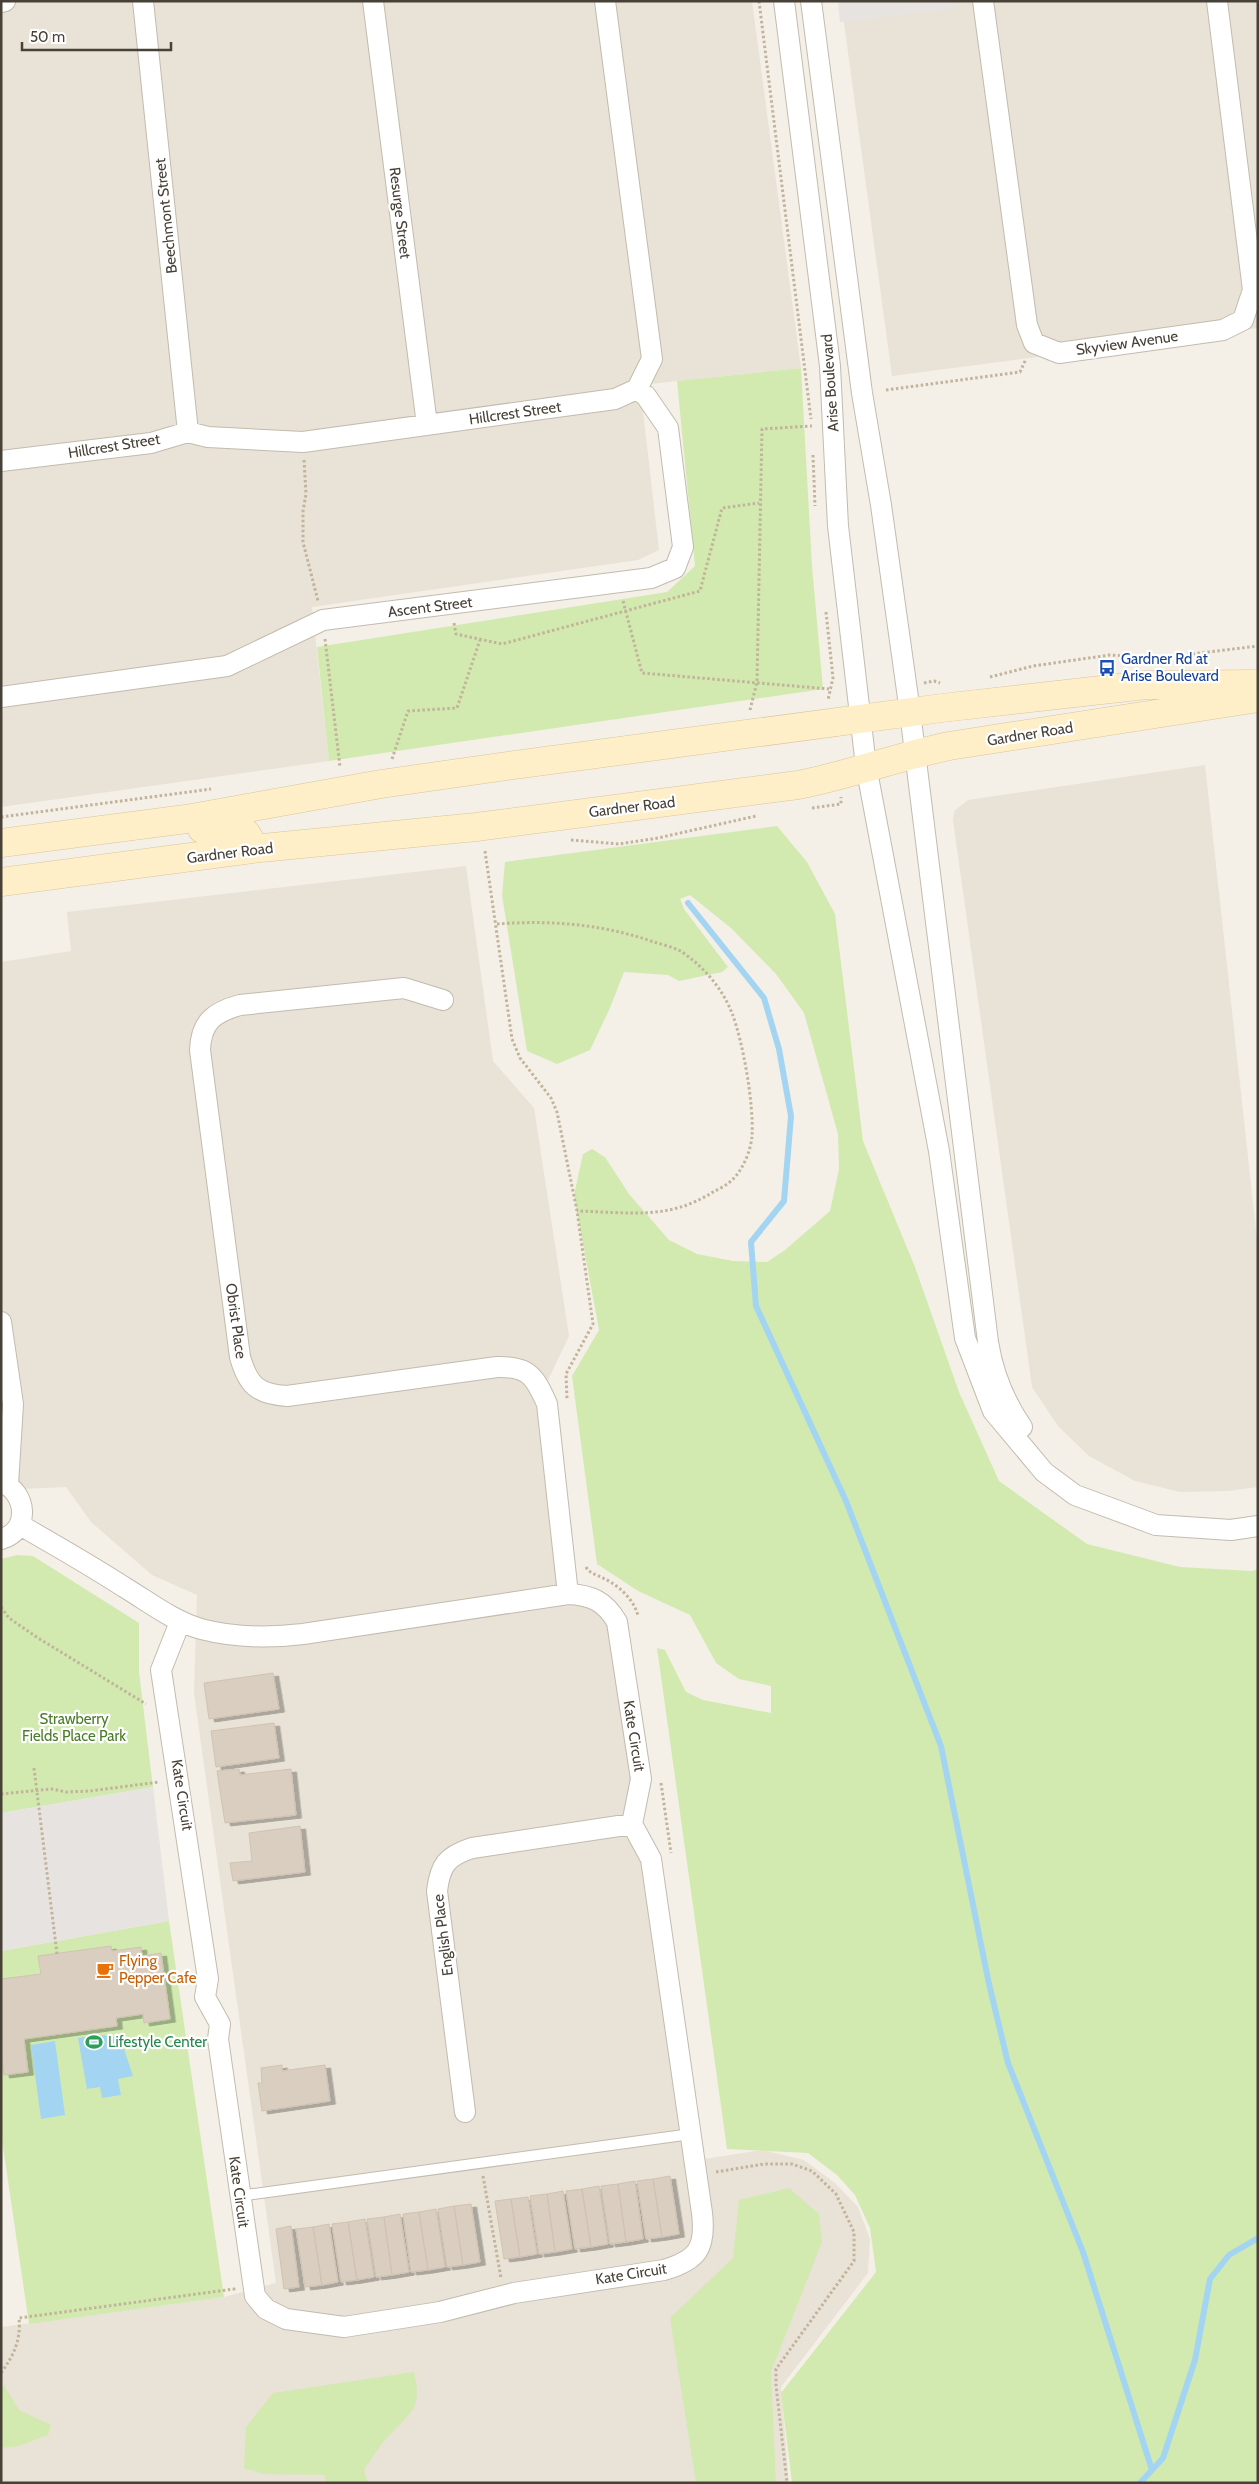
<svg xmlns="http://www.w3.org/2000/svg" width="1259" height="2484" font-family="Cabin,sans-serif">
	<defs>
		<filter id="shadow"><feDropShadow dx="5.5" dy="3" stdDeviation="0" flood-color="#0004"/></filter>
	</defs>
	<rect width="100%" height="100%" fill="#f4f0e8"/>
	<path fill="#e9e2d6" d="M1 1H752L801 368 640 385 659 550 638 560 312 607 329 761 1 807Z
		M841 1H1258V328L892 376Z
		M1205 765 1258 1248V1487L1228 1491 1180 1492 1135 1481 1089 1456 1058 1426 1032 1387 953 820 954 811 968 800Z
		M466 866 493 1061 534 1108 569 1336 540 1397 563 1599 607 1612 637 1780 629 1825 648 1860 691 2161 762 2150 804 2160 835 2183 858 2207 870 2239 868 2273 781 2387 789 2483H1V2327L224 2297 276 2283 194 1693 197 1595 152 1575 91 1522 66 1487 1 1490V962L71 951 67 912Z"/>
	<path fill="#d2eab0" d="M801 368 812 566 823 689 329 761 317 647 667 592 695 566 677 381Z
		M777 826 807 862 835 914 863 1141 915 1267 959 1392 999 1481 1087 1544 1180 1567 1252 1571 1258 1569V2483H792L781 2393 876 2272 870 2228 855 2195 837 2175 808 2153 727 2149 657 1648 665 1650 686 1692 703 1700 771 1713V1686L739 1679 716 1663 690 1615 638 1591 597 1564 572 1376 599 1330 574 1195 583 1154 592 1149 605 1157 629 1194 669 1240 697 1254 733 1261 767 1262 785 1250 830 1211 839 1169 838 1134 804 1013 776 974 732 929 690 895 680 899 684 909 728 967 722 972 679 981 668 975 624 972 610 1008 590 1050 557 1064 527 1051 502 895 505 862Z
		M17 1555 33 1556 139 1623V1672L153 1787 1 1813V1559Z
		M169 1921 224 2297 29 2324 1 2133V1951Z
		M789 2188 819 2214 822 2242 771 2372 776 2483H696L670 2318 733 2258 739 2200Z
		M414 2372C423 2412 411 2410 387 2438 378 2447 372 2459 364 2470L368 2483H327L324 2475 263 2474 244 2468 246 2427 273 2393Z
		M4 2385 19 2410 51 2425 48 2435 19 2446 1 2448V2387Z"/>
	<path fill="#e6e3e0" d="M838 1H955L956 9 840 22Z
		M153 1787 169 1921 1 1951V1813Z"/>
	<path fill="#a3d5f2" d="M99 2035 112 2036 121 2040 133 2076 118 2079 121 2095 102 2098 100 2087 87 2089 78 2038Z
		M55 2041 65 2115 41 2119 31 2045Z"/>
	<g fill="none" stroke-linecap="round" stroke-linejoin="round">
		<path stroke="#a3d5f2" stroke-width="6" d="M688 903 764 998 779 1049 791 1116 784 1201 751 1242 756 1306 846 1501 941 1746 989 1984 1008 2063 1083 2252 1152 2470
			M1140 2483 1163 2458 1195 2360 1210 2279 1229 2255 1258 2238"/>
	</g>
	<path fill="#d9cec0" stroke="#d1c3b0" filter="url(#shadow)" d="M273 1673 279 1709 209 1719 204 1683Z
		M274 1723 279 1758 216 1767 211 1731Z
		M239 1769 240 1775 291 1769 296 1815 225 1823 217 1771Z
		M300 1826 305 1872 233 1881 230 1863 252 1861 249 1833Z
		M111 1946 112 1951 141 1947 142 1956 161 1953 170 2019 144 2023 143 2014 116 2018 117 2026 24 2039 28 2072 4 2075 1 2055V1979L41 1974 38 1956Z
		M282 2065V2071L325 2065 330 2101 262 2111 258 2083H262L261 2068Z
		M670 2176 679 2234 662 2237 653 2179Z
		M653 2179 662 2237 646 2239 637 2181Z
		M635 2181 643 2239 626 2242 618 2184Z
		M618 2184 626 2242 610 2244 601 2186Z
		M599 2186 608 2244 591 2247 582 2189Z
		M582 2189 591 2247 575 2249 566 2191Z
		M563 2191 572 2249 555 2252 547 2194Z
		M547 2194 555 2252 539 2254 530 2196Z
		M528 2197 537 2254 520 2257 511 2199Z
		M511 2199 520 2257 504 2259 495 2201Z
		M471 2204 480 2262 463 2265 454 2206Z
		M454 2206 463 2265 447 2267 438 2209Z
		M436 2209 445 2267 428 2270 419 2212Z
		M419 2212 428 2270 411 2272 403 2214Z
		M400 2214 409 2272 392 2275 384 2217Z
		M384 2217 392 2275 376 2277 367 2219Z
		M365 2219 374 2277 357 2280 348 2222Z
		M348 2222 357 2280 341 2282 332 2224Z
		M329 2224 338 2282 322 2285 313 2227Z
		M291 2226 299 2287 284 2289 276 2229Z
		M313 2227 322 2285 305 2287 296 2229Z"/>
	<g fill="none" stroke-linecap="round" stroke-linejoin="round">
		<g stroke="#c3bbad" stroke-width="12">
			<path id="lane" d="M239 2196 691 2134"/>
		</g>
		<g stroke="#c3bbad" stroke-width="22">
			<path id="street" d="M143 1 188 432
				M373 1 427 425
				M784 1 830 366 838 526 866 766 939 1151 965 1338 993 1411 1044 1472 1075 1495 1156 1525 1231 1530 1258 1526
				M811 1 862 393 881 505 910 712 988 1342C993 1373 1004 1401 1022 1427
				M983 1 1027 325 1034 343 1059 353 1223 330 1243 320 1253 290 1217 1
				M1 2 5 1
				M1 461 151 443 188 432 208 437 303 442 615 399 637 389 652 359 605 1
				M1 697 227 666 323 620 651 578 675 568 683 547 668 428 646 396 637 389
				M443 1000 404 988 240 1005C214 1012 201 1022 200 1050L240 1357C248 1385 257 1394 287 1396L497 1367C529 1366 535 1377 547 1404L568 1594
				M1 1322 13 1404 8 1485
				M1 1482C27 1492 31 1531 1 1539
				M20 1525C55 1545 90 1565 124 1587 149 1602 173 1621 201 1629 235 1638 269 1638 303 1634L568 1594C591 1595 605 1601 617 1622L641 1779 632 1824 651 1859 702 2213C706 2248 698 2260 664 2270L514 2293 440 2312 344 2327 286 2319 266 2309 255 2296 218 2039 220 2024 205 1997 208 1979 161 1670 180 1622
				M465 2112 437 1891C440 1865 447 1856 472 1848L632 1824"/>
		</g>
		<g stroke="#d9c599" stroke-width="29">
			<path id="secondary" d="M202 829C225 828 248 819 252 849
				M1 843 186 819 381 784 507 766 942 708 1146 685 1258 684
				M1 882 252 849 476 827 798 785C849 775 897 757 949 746L1258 698"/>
		</g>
		<path stroke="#c2b39b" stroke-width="3" stroke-dasharray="2.5 2.5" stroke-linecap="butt" d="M759 1 811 419
			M886 390 1020 372 1026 359
			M813 455 815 506
			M304 460 306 494 303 511V542L318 601
			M623 601 642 673 829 689
			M826 612 833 678 828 700
			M454 623 456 634 502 644 700 591 722 508 759 503
			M325 639 340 767
			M990 677 1033 666 1110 655 1159 658 1258 646
			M924 683 934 681 940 683
			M750 710 757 682 762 429 812 426
			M392 759 408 711 457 708 480 640
			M812 808 841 804V797
			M1 817 211 789
			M571 840 619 844 658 838 756 816
			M485 851 512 1039 520 1058 551 1098 557 1112 577 1211 593 1324 566 1374 567 1399
			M497 924C551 920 602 924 654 942 663 945 674 947 682 952 704 967 722 988 732 1013 743 1042 754 1104 752 1136 751 1150 743 1170 732 1180 727 1185 719 1189 713 1192 667 1221 629 1212 577 1211
			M586 1567C590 1574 596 1574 603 1578 618 1585 634 1599 638 1616
			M1 1607 9 1618 38 1638 146 1704
			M34 1768 57 1954
			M661 1783 671 1853
			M1 1794 52 1789 66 1792 90 1791 159 1782
			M716 2172 764 2164H792L812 2171 836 2194 854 2232V2261L776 2369V2385L787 2483
			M483 2176 501 2278
			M1 2373C14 2355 21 2340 19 2318L234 2289V2291"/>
		<use href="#lane" stroke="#fff" stroke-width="10"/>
		<use href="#street" stroke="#fff" stroke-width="20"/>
		<use href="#secondary" stroke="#ffefc8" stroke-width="28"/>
	</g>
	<defs>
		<g id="bus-bare" transform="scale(1.35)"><path d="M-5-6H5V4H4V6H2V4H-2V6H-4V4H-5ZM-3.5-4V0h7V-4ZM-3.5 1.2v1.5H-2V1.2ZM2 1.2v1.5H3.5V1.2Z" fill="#1a4fb4" stroke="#fff" stroke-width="2.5" paint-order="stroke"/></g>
		<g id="cafe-bare" transform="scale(1.35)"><path d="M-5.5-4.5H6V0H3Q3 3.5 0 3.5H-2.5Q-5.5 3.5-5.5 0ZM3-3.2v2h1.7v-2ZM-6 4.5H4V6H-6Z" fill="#e8710a" stroke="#fff" stroke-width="2.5" paint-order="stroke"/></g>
		<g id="stadium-bare" transform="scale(1.35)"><path d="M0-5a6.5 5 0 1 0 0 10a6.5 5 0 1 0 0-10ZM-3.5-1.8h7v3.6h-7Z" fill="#2e9e5b" stroke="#fff" stroke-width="2.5" paint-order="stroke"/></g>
	</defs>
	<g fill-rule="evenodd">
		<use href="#bus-bare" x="1107" y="668"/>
		<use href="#cafe-bare" x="105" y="1970"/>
		<use href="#stadium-bare" x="94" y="2042"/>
	</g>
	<g text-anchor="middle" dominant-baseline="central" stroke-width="4.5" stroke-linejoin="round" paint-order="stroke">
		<g font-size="15" fill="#484137" stroke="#fff">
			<text transform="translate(400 213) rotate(83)">Resurge Street</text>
			<text transform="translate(166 216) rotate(-96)">Beechmont Street</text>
			<text transform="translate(1127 343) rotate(-8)">Skyview Avenue</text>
			<text transform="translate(830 383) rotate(-94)">Arise Boulevard</text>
			<text transform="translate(515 413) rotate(-8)">Hillcrest Street</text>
			<text transform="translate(114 446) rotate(-9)">Hillcrest Street</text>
			<text transform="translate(430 607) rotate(-7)">Ascent Street</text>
			<text transform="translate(1030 734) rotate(-9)">Gardner Road</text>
			<text transform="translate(632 807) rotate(-7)">Gardner Road</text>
			<text transform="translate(230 853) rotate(-7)">Gardner Road</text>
			<text transform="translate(236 1321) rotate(82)">Obrist Place</text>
			<text transform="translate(634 1736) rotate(81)">Kate Circuit</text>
			<text transform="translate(182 1795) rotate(81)">Kate Circuit</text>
			<text transform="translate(443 1935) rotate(-97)">English Place</text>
			<text transform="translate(239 2192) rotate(82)">Kate Circuit</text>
			<text transform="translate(631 2274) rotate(-9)">Kate Circuit</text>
		</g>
		<g font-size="15" fill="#164399" stroke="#fff" text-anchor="start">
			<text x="1121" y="659">Gardner Rd at<tspan x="1121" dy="17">Arise Boulevard</tspan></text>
		</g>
		<g font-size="15" fill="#4b7c28" stroke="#fff">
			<text x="74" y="1719">Strawberry<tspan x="74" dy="17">Fields Place Park</tspan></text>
		</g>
		<g font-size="15" fill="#c56008" stroke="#fff" text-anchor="start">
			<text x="119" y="1961">Flying<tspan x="119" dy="17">Pepper Cafe</tspan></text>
		</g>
		<g font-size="15" fill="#27864d" stroke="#fff" text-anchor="start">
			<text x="108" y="2042">Lifestyle Center</text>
		</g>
	</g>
	<rect width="1259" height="2484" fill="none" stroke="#484137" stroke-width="5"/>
	<path d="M22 42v8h149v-8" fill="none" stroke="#484137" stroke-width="2.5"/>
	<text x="30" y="42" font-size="15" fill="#484137" stroke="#ffffff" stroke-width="4" paint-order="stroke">50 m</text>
</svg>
